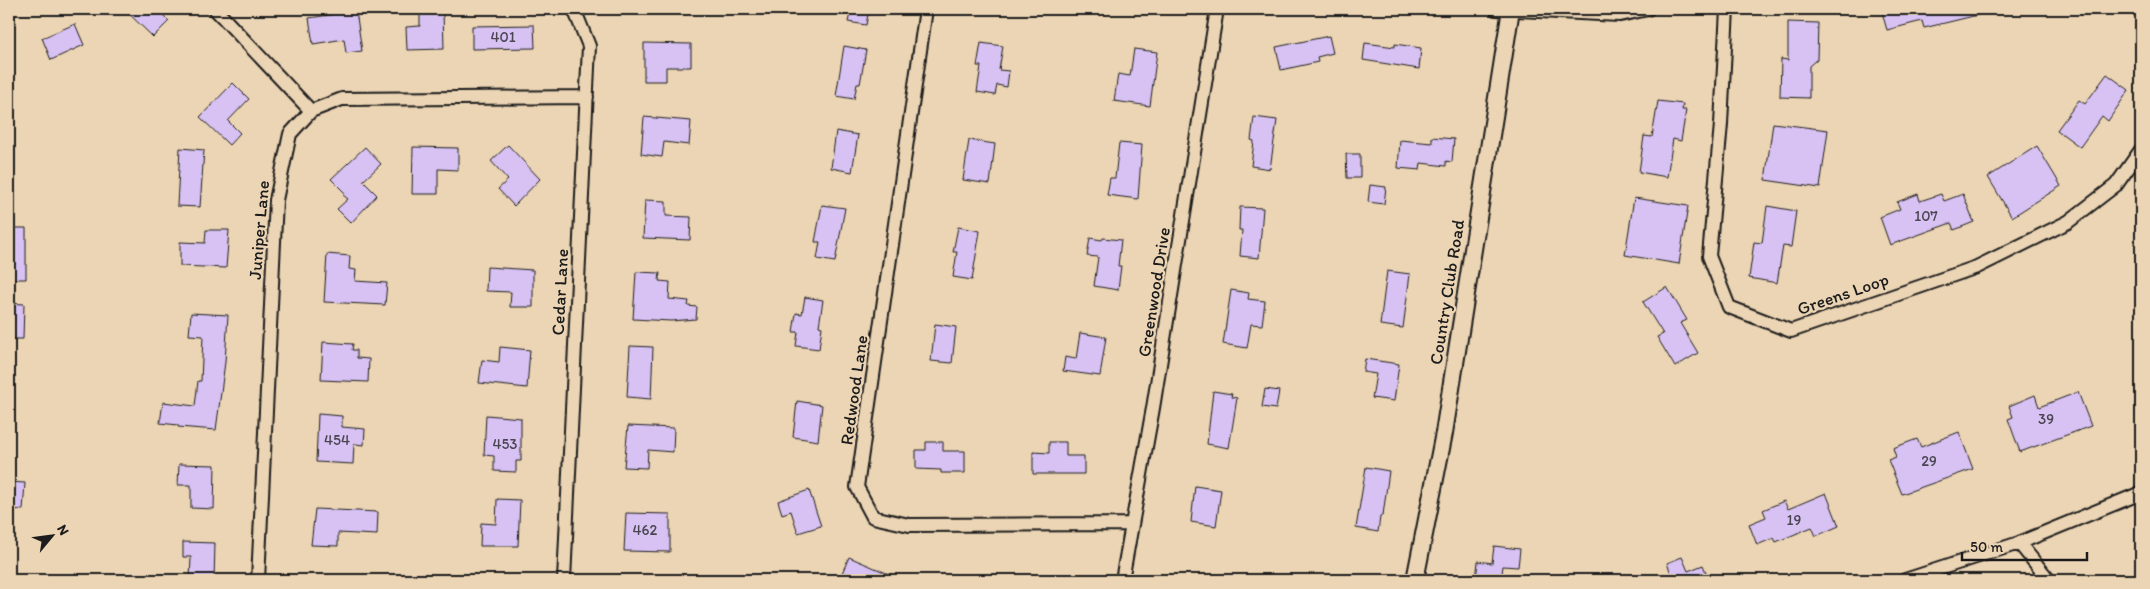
<svg xmlns="http://www.w3.org/2000/svg" width="2150" height="589" font-family="Itim,sans-serif">
	<rect width="100%" height="100%" fill="#ecd5b4"/>
	<filter id="ink" filterUnits="userSpaceOnUse"><feTurbulence type="fractalNoise" baseFrequency=".02" numOctaves="2"/><feDisplacementMap in="SourceGraphic" scale="10" xChannelSelector="R" yChannelSelector="G"/><feConvolveMatrix kernelMatrix="1 2 1 2 8 2 1 2 1" color-interpolation-filters="sRGB"/></filter>
	<g filter="url(#ink)">
		<path fill="#d7c2f3" stroke="#1c1c1c" d="M124 9H157L169 21 153 37Z
			M420 9H443L444 49 407 50 406 27 420 26Z
			M851 9H869L866 25 848 22Z
			M1881 9H1982V14L1924 28 1922 21 1887 30Z
			M356 11 362 51 346 53 344 39 313 44 309 18Z
			M1788 22 1818 23 1817 59 1809 66V98L1780 97 1781 59 1788 60Z
			M75 24 84 45 51 60 42 38Z
			M534 25 535 48 472 49V26Z
			M1329 36 1333 53 1317 57 1318 62 1281 70 1276 47Z
			M644 43 691 44V67H666V81H644Z
			M981 43 1003 46 999 70 1009 71 1007 87 997 85 995 95 977 92 981 66H977Z
			M1365 43 1395 47V44L1421 48 1419 69 1363 60Z
			M844 46 866 50 860 84H857L854 99 836 96Z
			M1134 49 1157 52 1150 106 1114 101 1118 74 1130 76Z
			M2107 74 2129 90 2108 121 2102 116 2080 147 2057 130 2079 100 2085 104Z
			M233 83 249 99 228 121 240 133 229 145 200 117Z
			M1658 101 1683 104 1682 110H1686L1681 141 1673 139 1667 177 1639 172 1644 136 1652 137Z
			M644 117 691 121 689 145 664 142 662 157 641 154Z
			M1254 117 1277 120 1270 169 1251 166 1254 141 1251 140Z
			M1773 123 1828 130 1820 188 1765 180Z
			M836 131 858 135 852 172 831 168Z
			M1432 137 1454 139 1452 162 1446 161V166L1421 163 1420 170 1398 168 1400 140 1432 143Z
			M969 140 995 144 990 184 963 180Z
			M1119 143 1142 145 1138 199 1107 195 1110 178H1115Z
			M508 145 540 179 514 206 498 189 508 180 491 161Z
			M2037 146 2061 186 2012 217 1988 177Z
			M365 147 381 164 363 181 377 195 351 223 337 209 348 199 343 195 345 193 331 179Z
			M413 147 458 148V170L438 169V194H412Z
			M180 148 204 150 200 207 177 206Z
			M1346 154H1360V178H1347Z
			M1370 185 1386 187 1384 204 1368 202Z
			M1918 194 1920 201 1941 194 1944 201 1963 194 1974 222 1954 230 1951 223 1890 245 1880 217 1900 209 1897 202Z
			M1634 198 1688 206 1679 264 1625 255Z
			M645 200 666 201V216L691 217 690 240 643 238Z
			M822 205 845 208 835 262 817 259 820 242H815Z
			M1767 206 1796 211 1791 247 1783 246 1777 283 1749 278 1754 242 1762 243Z
			M1240 207 1263 208 1259 258 1240 256 1242 230H1239Z
			M958 227 980 231 972 280 953 277 957 252H953Z
			M9 228H26V279H9Z
			M206 230H229L226 268 180 266V242L205 243Z
			M1090 238 1102 240 1103 238 1121 240 1118 266H1121L1118 290 1094 286 1098 257 1087 256Z
			M327 254 350 256 349 269 356 270 355 281 387 283 385 305 324 302Z
			M487 267 533 270V307H510L511 292 486 291Z
			M1387 271 1410 274 1403 328 1380 325Z
			M636 272 660 273 659 281 670 282 669 299 689 301 688 306 697 307 696 319 671 321 633 319Z
			M1667 287 1687 320 1680 323 1698 353 1675 367 1657 337 1663 334 1643 302Z
			M1231 290 1249 293 1248 299 1265 301 1262 325 1251 324 1247 348 1223 344Z
			M805 297 823 300 819 326 822 327 819 349 796 346 798 332H793L796 313 802 314Z
			M9 303 24 304 23 339H9Z
			M191 313 228 315 225 362 216 430 178 427V425L160 423 163 402 195 406 198 381H201L203 336 189 335Z
			M935 324 956 327 952 363 931 361Z
			M1080 333 1106 337 1100 376 1063 371 1065 357 1076 359Z
			M323 342 353 344 352 350H357V358L369 359 368 382 321 380Z
			M630 346 653 347 651 399 627 397Z
			M500 347 530 350 527 388 479 383 482 360 499 362Z
			M1365 359 1399 364 1394 401 1372 398 1376 374 1363 372Z
			M1265 389 1279 391 1276 409 1262 407Z
			M1213 391 1232 394 1231 397 1237 398 1229 448 1207 444Z
			M2078 392 2091 426 2020 452 2008 419 2013 417 2009 406 2035 395 2039 407Z
			M797 401 822 405 818 441 793 437Z
			M318 414 342 416V427L365 429 364 445 354 444 353 464 316 462Z
			M486 415 521 418V461H516V472L494 471V456L484 455Z
			M628 426 674 428 673 452 648 450 647 468 624 467Z
			M1959 432 1973 469 1902 494 1888 460 1896 457 1893 448 1917 439 1921 447Z
			M926 442H943V451H965V473H941V470L916 469V450H926Z
			M1049 442H1066V456H1084V474H1033V452L1049 453Z
			M179 464 215 465 214 509 191 508V485H178Z
			M1366 467 1389 471 1383 515 1380 517 1378 532 1356 528Z
			M9 482 25 483 23 510 9 509Z
			M1195 486 1221 490 1216 526 1191 522Z
			M809 490 821 526 798 533 791 511 782 514 778 501Z
			M1826 493 1839 526 1816 536 1812 527 1776 542 1774 538 1757 545 1749 524 1766 517 1763 510 1784 501 1788 509Z
			M497 499 520 500 518 546H480L481 523 496 524Z
			M315 509 378 512 377 535 338 533V546L311 545Z
			M626 513 670 514V552L624 551Z
			M183 542 215 543 214 580H190L191 557H183Z
			M1494 546 1520 549 1518 567 1503 566 1501 580H1476L1478 561 1492 563Z
			M849 557 903 580H839Z
			M1682 557 1688 571 1703 565 1709 580H1666L1672 576 1667 563Z"/>
		<g fill="none" stroke-linecap="round" stroke-linejoin="round">
			<g stroke="#1c1c1c" stroke-width="16">
				<path id="minor" d="M215 9 311 111
					M926 9 857 487 873 517 909 525 1131 524
					M1496 9 1620 15 1648 9
					M1727 9 1721 124 1709 256 1729 307 1791 331 1977 267 2068 222 2116 185 2141 150
					M2019 543 2049 580
					M258 580 276 200 290 134 311 111 342 99 587 97
					M564 580 589 46 574 9
					M1122 580 1153 408 1217 9
					M1905 580 2019 543 2141 493"/>
			</g>
			<g stroke="#1c1c1c" stroke-width="20">
				<path id="tertiary" d="M1415 580 1444 433 1511 9"/>
			</g>
			<use href="#minor" stroke="#ecd5b4" stroke-width="12"/>
			<use href="#tertiary" stroke="#ecd5b4" stroke-width="16"/>
		</g>
	</g>
	<g text-anchor="middle" dominant-baseline="central" stroke-width="4.5" stroke-linejoin="round" paint-order="stroke">
		<g font-size="15" fill="#4b4652">
			<text x="503" y="37">401</text>
			<text x="1926" y="216">107</text>
			<text x="2046" y="419">39</text>
			<text x="337" y="440">454</text>
			<text x="505" y="444">453</text>
			<text x="1929" y="461">29</text>
			<text x="1794" y="520">19</text>
			<text x="645" y="530">462</text>
		</g>
		<g font-size="18" fill="#1c1c1c" stroke="#ecd5b4">
			<text transform="translate(259 230) rotate(-85)">Juniper Lane</text>
			<text transform="translate(560 292) rotate(-87)">Cedar Lane</text>
			<text transform="translate(1154 292) rotate(-81)">Greenwood Drive</text>
			<text transform="translate(1447 292) rotate(-81)">Country Club Road</text>
			<text transform="translate(1843 294) rotate(-19)">Greens Loop</text>
			<text transform="translate(854 390) rotate(-82)">Redwood Lane</text>
		</g>
	</g>
	<rect width="2150" height="589" fill="none" stroke="#ecd5b4" stroke-width="30"/>
	<rect x="15" y="15" width="2120" height="559" fill="none" stroke="#1c1c1c" stroke-width="2" filter="url(#ink)"/>
	<g transform="translate(52 536) rotate(61)" stroke="#ecd5b4" stroke-width="4" paint-order="stroke">
	<path d="M0-4L9 19L0 12L-9 19Z" fill="#1c1c1c"/>
	<text y="-8" font-size="14" font-weight="bold" text-anchor="middle" fill="#1c1c1c">N</text>
	</g>
	<path d="M1962 552v8h125v-8" fill="none" stroke="#1c1c1c" stroke-width="2.5"/>
	<text x="1970" y="552" font-size="15" fill="#1c1c1c" stroke="#ecd5b4" stroke-width="4" paint-order="stroke">50 m</text>
</svg>
